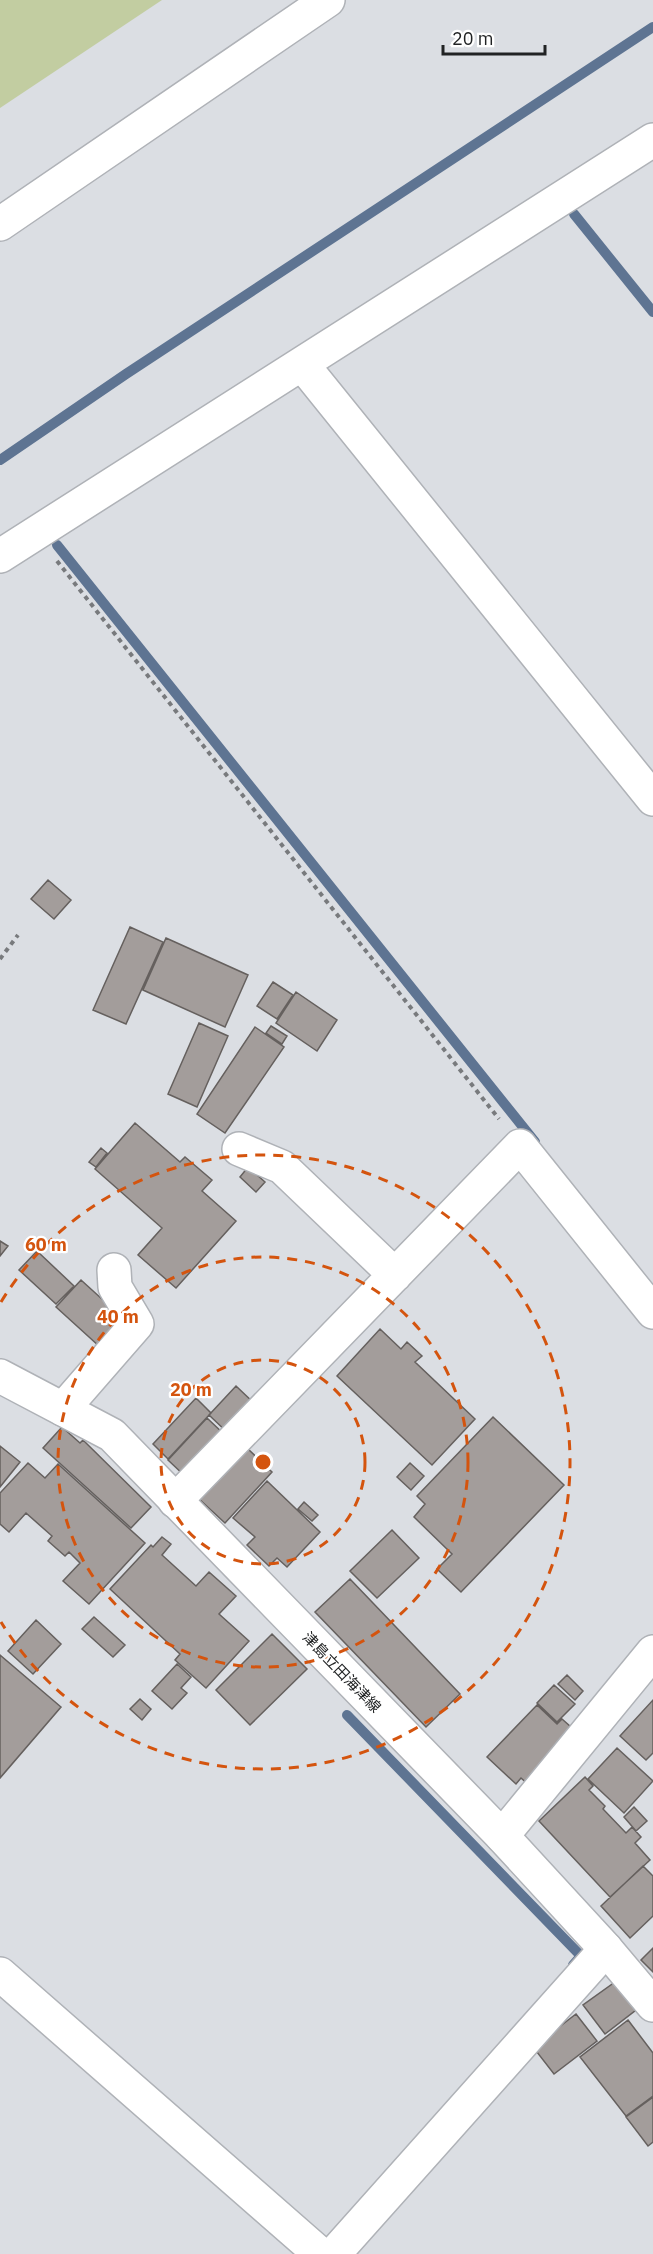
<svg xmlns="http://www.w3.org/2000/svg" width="653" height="2254" font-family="'IBM Plex Sans','Noto Sans JP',sans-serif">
	<rect width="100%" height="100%" fill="#dbdee3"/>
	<path fill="#c2cda1" d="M0 0H162L0 108Z"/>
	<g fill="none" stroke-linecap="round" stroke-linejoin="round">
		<path stroke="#5e7492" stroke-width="10" d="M574 214 653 312
			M0 460 126 374 653 27
			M57 545 535 1142
			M347 1715 581 1956 573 1965"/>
	</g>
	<path fill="#a39d9b" stroke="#65605e" stroke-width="1.5" d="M48 880 71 900 54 919 31 899Z
		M130 927 163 942 126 1024 93 1010Z
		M166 938 248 975 225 1027 143 990Z
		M273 982 293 995 277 1019 257 1006Z
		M296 992 337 1020 317 1051 276 1023Z
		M199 1023 228 1036 197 1107 168 1094Z
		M271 1026 287 1036 282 1044 266 1033Z
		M255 1027 284 1047 225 1133 197 1114Z
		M135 1123 180 1162 185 1157 212 1180 202 1191 236 1221 176 1288 138 1255 162 1228 95 1169Z
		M101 1148 107 1153 96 1167 89 1162Z
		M248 1167 265 1182 256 1192 240 1177Z
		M0 1241 8 1246 0 1256Z
		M37 1251 74 1286 56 1304 19 1270Z
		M81 1280 125 1320 100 1347 56 1307Z
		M380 1329 401 1349 407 1342 422 1356 415 1362 475 1419 432 1465 337 1376Z
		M236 1386 257 1406 230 1435 209 1415Z
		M196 1398 211 1413 168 1459 153 1444Z
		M493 1417 564 1485 461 1592 437 1569 452 1554 414 1517 425 1504 417 1496Z
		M207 1418 227 1437 188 1479 168 1460Z
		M62 1427 80 1443 83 1440 151 1507 131 1528 43 1448Z
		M0 1446 20 1462 0 1487Z
		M247 1448 272 1472 225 1523 199 1499Z
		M28 1463 45 1478 58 1464 145 1543 89 1604 63 1581 80 1563 69 1552 65 1556 48 1541 52 1536 26 1513 9 1532 0 1524V1493Z
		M410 1463 424 1476 411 1490 397 1477Z
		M267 1481 320 1532 287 1567 277 1558 269 1566 247 1545 255 1537 233 1518Z
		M304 1502 318 1515 312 1521 298 1509Z
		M392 1530 419 1558 377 1598 350 1571Z
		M162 1537 171 1544 162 1555 196 1586 209 1572 236 1596 219 1614 249 1641 206 1688 175 1660 180 1654 110 1589 151 1545 153 1547Z
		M350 1579 460 1694 426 1727 315 1612Z
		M94 1617 125 1645 113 1657 82 1629Z
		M36 1620 61 1644 33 1674 8 1651Z
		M272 1634 307 1669 250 1725 216 1690Z
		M0 1655 61 1707 0 1778Z
		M177 1664 191 1677 181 1688 187 1693 172 1709 152 1691Z
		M567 1675 583 1691 575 1700 558 1684Z
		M554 1685 575 1704 557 1722 537 1703Z
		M140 1699 151 1709 142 1720 130 1709Z
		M653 1700V1753L646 1760 620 1736Z
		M537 1705 557 1724 562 1719 580 1735 531 1787 521 1778 516 1784 487 1757Z
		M617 1748 653 1781 624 1813 588 1779Z
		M585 1777 593 1786 589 1790 605 1806 603 1809 626 1833 632 1827 641 1837 635 1843 650 1860 610 1897 539 1821Z
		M634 1807 647 1821 636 1831 624 1817Z
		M643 1866 653 1876V1916L630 1938 601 1906Z
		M653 1948V1972L641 1960Z
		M615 1982 636 2010 605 2034 583 2005Z
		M576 2014 597 2041 554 2074 533 2047Z
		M628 2020 653 2053V2096L626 2116 580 2057Z
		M653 2097V2142L648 2146 626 2117Z"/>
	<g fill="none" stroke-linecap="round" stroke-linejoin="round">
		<g stroke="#afb2b7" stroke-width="36">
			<path id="minor" d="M0 224 328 0
				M302 364 653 799
				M0 556 653 140
				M239 1149 282 1167 395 1275
				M63 1409 137 1324 115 1287 114 1270
				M175 1501 520 1146 653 1312
				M502 1836 653 1652
				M0 1974 320 2254
				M334 2254 606 1949"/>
		</g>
		<g stroke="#afb2b7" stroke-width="36">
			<path id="major" d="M0 1376 112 1435 502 1836 606 1949 653 2005"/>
		</g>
		<path stroke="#787a7d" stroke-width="4" stroke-dasharray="4.5 4.5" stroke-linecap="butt" d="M57 561 499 1119
			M0 959 18 935"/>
		<use href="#minor" stroke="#fff" stroke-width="33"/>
		<use href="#major" stroke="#fff" stroke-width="33"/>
	</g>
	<g fill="none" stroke="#d4540e" stroke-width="3" stroke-dasharray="10 8">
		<circle cx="263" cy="1462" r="102"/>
		<circle cx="263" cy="1462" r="205"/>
		<path d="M1 1302A307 307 0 1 1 1 1622"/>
	</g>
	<g text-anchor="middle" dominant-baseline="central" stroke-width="4.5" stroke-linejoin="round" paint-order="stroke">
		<g font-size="15" fill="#212324" stroke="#fff">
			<text transform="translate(342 1672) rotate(46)">津島立田海津線</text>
		</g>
	</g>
	<circle cx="263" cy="1462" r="9" fill="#d4540e" stroke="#fff" stroke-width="3"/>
	<g font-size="18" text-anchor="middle" font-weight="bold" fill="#d4540e" stroke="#fff" stroke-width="4.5" stroke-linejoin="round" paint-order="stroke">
		<text x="46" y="1251">60 m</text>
		<text x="118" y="1323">40 m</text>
		<text x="191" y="1396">20 m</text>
	</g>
	<path d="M443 45v9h102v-9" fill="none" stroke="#212324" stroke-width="3"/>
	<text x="452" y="45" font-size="18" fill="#212324" stroke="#ffffff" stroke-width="4.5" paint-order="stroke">20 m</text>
</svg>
